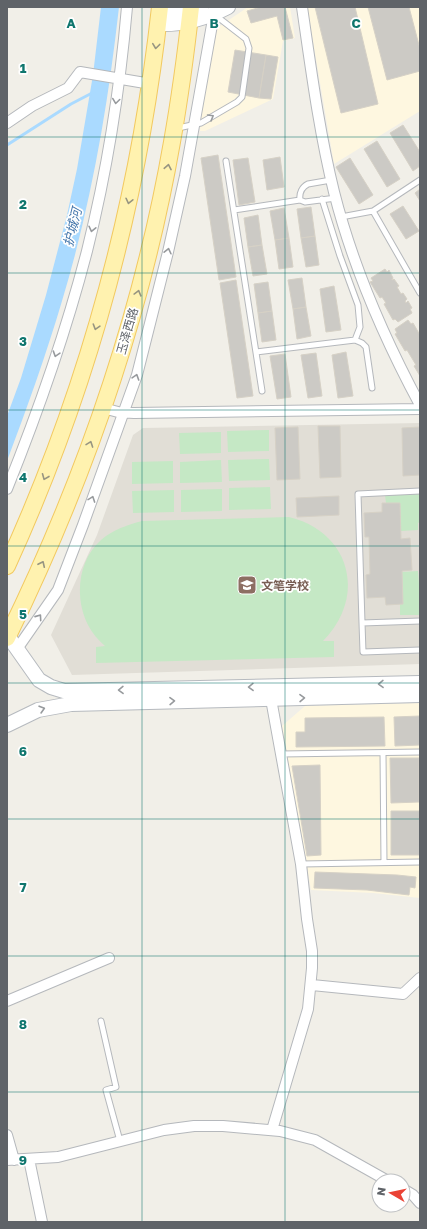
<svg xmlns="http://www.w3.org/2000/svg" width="427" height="1229" font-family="'Golos Text','Noto Sans SC',sans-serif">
	<rect width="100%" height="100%" fill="#f1efe8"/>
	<path fill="#fef7e0" d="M248 7H290L295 38 283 41 273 99 205 131H200L201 116 217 28Z
		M307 7H420V111L334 164Z
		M420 703V898L373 893 311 890 282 726 305 706Z"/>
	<path fill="#e1ded6" d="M420 423V664L72 675 51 635 97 535 133 435 143 428Z"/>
	<path fill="#c5e8c5" d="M269 430V451L228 452 227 431Z
		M221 432V453L180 454 179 433Z
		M269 459 270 480 229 481 228 460Z
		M221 460 222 482 180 483V462Z
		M173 461V483L132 484V462Z
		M270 487 271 509 229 510V488Z
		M222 489V511L181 512V490Z
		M174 490V512L133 513 132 491Z
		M420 494V522L418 523V530L401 531 400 503H386L385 495Z
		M289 517C351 532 367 597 323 641H334V657L96 663V647L105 646C98 640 92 633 88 625 74 598 78 560 101 540 112 530 127 525 142 521Z
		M418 571 419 584H420V615H400V604H403L402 572Z"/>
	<path fill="#aadaff" d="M101 7H119C108 106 91 205 62 301 46 355 27 408 7 461V416L21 378 46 295 67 215 77 169 93 75Z"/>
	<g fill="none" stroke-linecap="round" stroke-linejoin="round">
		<path stroke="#aadaff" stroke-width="3" d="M7 145 71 104 94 92"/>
	</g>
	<path fill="#cccac5" stroke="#d6d1c6" d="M261 7H285L293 38 283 40 277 16 251 23 247 11Z
		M315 7H355L378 104 341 113Z
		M368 7H409L420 49V71L387 80Z
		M235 50 266 55 259 98 228 92Z
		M266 55 278 57 271 99 259 98Z
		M403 125 420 152V166L413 171 390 133Z
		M377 141 400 179 387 187 364 149Z
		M218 155 236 277 219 280 201 158Z
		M280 157 284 187 267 190 263 160Z
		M248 158 255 202 239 205 233 160Z
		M350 158 373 195 359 204 336 167Z
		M420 189V201L415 193Z
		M403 206 419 231 406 239 390 214Z
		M311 207 315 236 301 238 297 209Z
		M284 208 289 238 275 240 270 211Z
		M258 215 262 245 248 247 244 218Z
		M315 236 319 265 306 267 301 238Z
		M289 238 293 267 279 269 275 240Z
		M262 245 267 274 253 276 248 247Z
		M385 269 387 272 389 270 393 278 392 279V280L394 279 399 286 397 287 401 294 403 293 407 299 405 301 406 303 408 301 412 308 410 309 412 313 398 322 395 319 393 320 384 304 386 303 382 297 380 298 370 282 373 281 371 278Z
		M302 278 306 307 293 309 288 280Z
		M236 280 253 396 237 398 220 283Z
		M268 282 272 311 258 313 254 284Z
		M334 286 341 330 326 332 320 289Z
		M306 307 311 336 297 339 293 309Z
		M272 311 276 340 262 342 258 313Z
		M408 320 411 324 413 323 420 335V376L414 366 416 365 407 350 405 351 395 334 397 333 395 329Z
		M346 352 353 396 338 398 332 355Z
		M316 353 322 396 308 398 301 355Z
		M285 354 291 397 277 399 270 356Z
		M318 426H340L341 477 320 478Z
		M298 427 300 479 277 480 275 428Z
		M420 427V475L403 476 402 428Z
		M339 496V515L297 517 296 498Z
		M382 503H400L401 539 410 538 412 570 402 571 403 604 386 605 385 597 367 598 366 575 370 574 369 537H365L364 513 382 512Z
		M420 716V745L395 746 394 717Z
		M384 717 385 746 296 747V732H305V718Z
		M390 758H419V802L391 803Z
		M320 765 321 855 307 856 292 766Z
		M391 811H420V855H391Z
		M315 872 397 875 416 877 415 888 410 887 409 895 367 890 314 888Z"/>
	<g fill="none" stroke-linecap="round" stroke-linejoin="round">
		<g stroke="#b5b8bc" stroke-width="7">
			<path id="lane" d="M178 128 201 123 237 102 242 97 249 48 246 39 215 15
				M226 161 262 391
				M300 200C299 193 302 187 308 184L331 180
				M234 210 300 200 305 202 336 198
				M373 211 420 293
				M341 217 373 211 420 180
				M355 340 362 343 366 347 372 388
				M256 352 355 340 360 327 358 305 340 256 322 199
				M420 491 358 494 362 623 420 621
				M362 623 363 652 420 650
				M383 753 384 862
				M281 754 420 752
				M301 864 420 862
				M101 1021 116 1087 106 1090 120 1141"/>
		</g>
		<g stroke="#b5b8bc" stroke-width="12">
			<path id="street" d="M302 7C311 69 319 131 334 192 353 267 384 338 420 405
				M7 123 32 106 68 88 80 72 151 84
				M103 408 118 412 134 413 420 409
				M7 489C38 412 66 332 87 251 107 171 120 89 127 7
				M17 649 58 590 83 525 137 375 168 252 185 176 215 8
				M271 699 301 864 307 919 312 951V968L308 1009 272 1130
				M312 985 403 994 420 978
				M7 1001 109 958
				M7 1135 14 1160
				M29 1159 42 1222
				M7 1160 58 1157 164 1130 194 1126H223L280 1131 315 1140 388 1181
				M403 1189 413 1195 420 1203"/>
		</g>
		<g stroke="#b6babf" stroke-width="16">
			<path id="secondary" d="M159 14H173L201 8
				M158 24C182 25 207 18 228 7
				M8 636 39 680 51 687 64 691 420 683
				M7 725 38 710 71 704 420 695"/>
		</g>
		<g stroke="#f2c960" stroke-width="18">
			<path id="primary" d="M7 566C88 389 139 200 160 7
				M7 638C84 481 142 314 172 142 180 97 186 52 191 7"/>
		</g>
		<use href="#lane" stroke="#fff" stroke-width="5"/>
		<use href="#street" stroke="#fff" stroke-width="10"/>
		<use href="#secondary" stroke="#fff" stroke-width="14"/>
		<use href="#primary" stroke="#fff2af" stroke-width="16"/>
	</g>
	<defs><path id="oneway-chevron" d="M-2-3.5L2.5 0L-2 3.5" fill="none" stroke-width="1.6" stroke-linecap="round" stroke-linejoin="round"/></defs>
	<g stroke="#979581">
		<use href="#oneway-chevron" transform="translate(156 46) rotate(97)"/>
		<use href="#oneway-chevron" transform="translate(168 167) rotate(-79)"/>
		<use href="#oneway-chevron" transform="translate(129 201) rotate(103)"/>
		<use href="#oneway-chevron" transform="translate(138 293) rotate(-75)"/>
		<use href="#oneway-chevron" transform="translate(96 327) rotate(107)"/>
		<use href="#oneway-chevron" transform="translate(90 444) rotate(-70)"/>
		<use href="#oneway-chevron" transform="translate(45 477) rotate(112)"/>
		<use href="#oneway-chevron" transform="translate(42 564) rotate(-65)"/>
	</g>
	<g stroke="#979a9d">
		<use href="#oneway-chevron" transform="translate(116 101) rotate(98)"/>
		<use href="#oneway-chevron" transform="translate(211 117) rotate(-30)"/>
		<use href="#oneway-chevron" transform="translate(92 229) rotate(103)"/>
		<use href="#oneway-chevron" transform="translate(168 251) rotate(-77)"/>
		<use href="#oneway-chevron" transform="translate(56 354) rotate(108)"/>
		<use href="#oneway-chevron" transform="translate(136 377) rotate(-72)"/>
		<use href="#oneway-chevron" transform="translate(92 499) rotate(-70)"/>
		<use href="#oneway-chevron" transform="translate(39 617) rotate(-55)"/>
		<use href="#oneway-chevron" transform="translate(381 684) rotate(179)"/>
		<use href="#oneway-chevron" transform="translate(251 687) rotate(179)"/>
		<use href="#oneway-chevron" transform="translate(121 690) rotate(179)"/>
		<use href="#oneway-chevron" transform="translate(302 698) rotate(-1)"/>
		<use href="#oneway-chevron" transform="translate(172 701) rotate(-1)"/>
		<use href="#oneway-chevron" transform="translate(42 709) rotate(-16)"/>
	</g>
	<path fill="none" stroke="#0f766e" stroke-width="1" stroke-opacity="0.55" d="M142 7V1222M285 7V1222M7 137H420M7 273H420M7 410H420M7 546H420M7 683H420M7 819H420M7 956H420M7 1092H420"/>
	<defs>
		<g id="school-square" transform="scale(1)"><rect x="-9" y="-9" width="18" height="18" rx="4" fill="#8d6e63" stroke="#fff"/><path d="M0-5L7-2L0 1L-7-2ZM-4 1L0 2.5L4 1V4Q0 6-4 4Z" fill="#fff"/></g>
	</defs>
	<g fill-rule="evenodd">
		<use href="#school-square" x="247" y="585"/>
	</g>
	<g text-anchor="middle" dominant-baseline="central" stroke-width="3.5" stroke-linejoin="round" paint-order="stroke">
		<g font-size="12" fill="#5f6368" stroke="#fff">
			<text transform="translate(127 331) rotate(-74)">玉泽西路</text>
		</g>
		<g font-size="12" font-weight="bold" fill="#785e54" stroke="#fff" text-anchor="start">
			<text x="261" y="585">文笔学校</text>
		</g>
		<g font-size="13" font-style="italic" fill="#4174aa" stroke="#fff">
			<text transform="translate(72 227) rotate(-76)">护城河</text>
		</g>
	</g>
	<g font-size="13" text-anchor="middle" font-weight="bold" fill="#0f766e" stroke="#fff" stroke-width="3.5" stroke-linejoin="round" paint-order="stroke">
		<text x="71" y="28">A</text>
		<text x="214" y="28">B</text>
		<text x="356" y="28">C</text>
		<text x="23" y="73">1</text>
		<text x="23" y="209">2</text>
		<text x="23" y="346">3</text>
		<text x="23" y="482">4</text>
		<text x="23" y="619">5</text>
		<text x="23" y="756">6</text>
		<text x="23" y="892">7</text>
		<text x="23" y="1029">8</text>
		<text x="23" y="1165">9</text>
	</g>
	<rect width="427" height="1229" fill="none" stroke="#5f6368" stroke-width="16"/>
	<g transform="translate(391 1193) rotate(279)"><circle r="19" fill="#ffffff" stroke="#bfc1c3"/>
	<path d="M0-3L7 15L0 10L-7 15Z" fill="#ea4335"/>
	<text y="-6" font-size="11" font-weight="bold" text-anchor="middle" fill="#5f6368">N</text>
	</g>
</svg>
